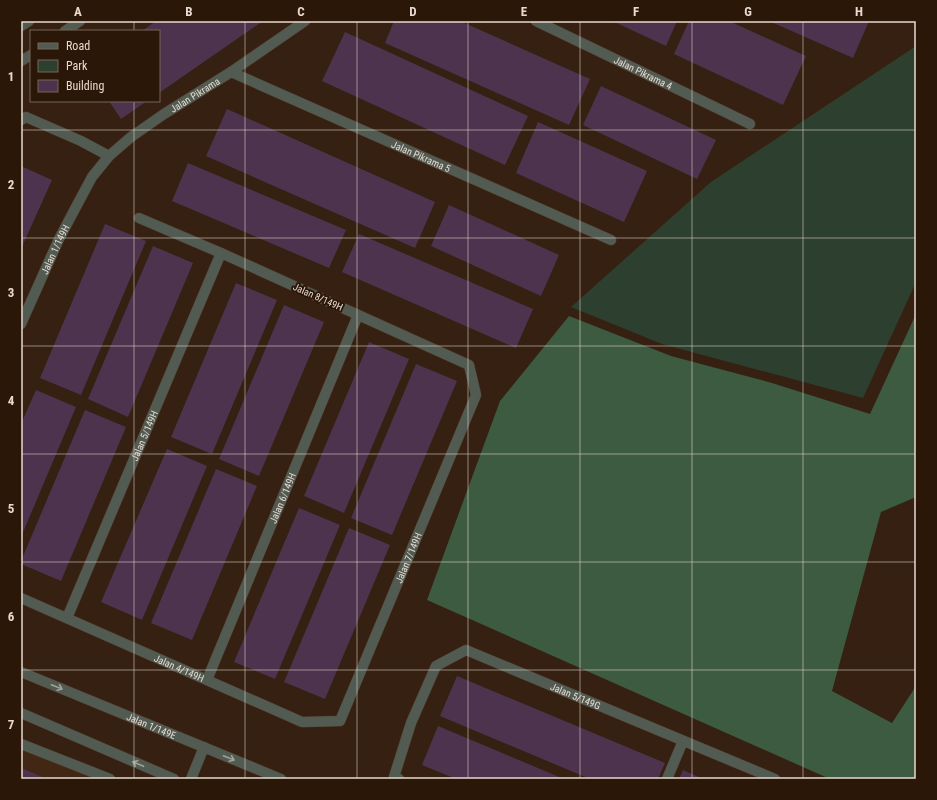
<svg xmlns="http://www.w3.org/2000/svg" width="937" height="800" font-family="'Roboto Condensed',sans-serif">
	<rect width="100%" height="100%" fill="#352011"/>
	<path fill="#422814" d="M21 747 100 779H21Z"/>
	<path fill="#2d4030" d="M916 46V282L863 398 662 344 571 307 711 182Z"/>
	<path fill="#3c5b41" d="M916 314V497L881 512 832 691 892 723 916 686V779H830L427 600 500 401 569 316 671 356 772 383 870 414Z"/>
	<path fill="#4e334e" d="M156 21H263L159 93V31H142Z
		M394 21H460L590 79 569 125 385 43Z
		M612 21H677L666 46Z
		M689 21H729L806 56 783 105 674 54Z
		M769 21H869L853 58Z
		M345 32 528 116 505 165 322 81Z
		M601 86 716 140 697 179 583 125Z
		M109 101H147L121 119Z
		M227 109 435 202 415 248 206 156Z
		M538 122 647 171 624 222 516 173Z
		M188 163 346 230 329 268 172 201Z
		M21 166 52 180 21 249Z
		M449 205 559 255 541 296 431 246Z
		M105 224 146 241 81 395 40 378Z
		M359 234 533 309 516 348 342 272Z
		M153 246 193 263 128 417 88 399Z
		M236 283 277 300 212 454 171 437Z
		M284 305 324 322 259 476 219 459Z
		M369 342 409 359 344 513 304 496Z
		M416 364 457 381 392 535 351 518Z
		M36 390 76 407 21 537V424Z
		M85 410 126 427 61 581 21 564V561Z
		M167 449 207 466 142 620 101 602Z
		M216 469 257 486 192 640 151 623Z
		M299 508 340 525 275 679 234 662Z
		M349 528 390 545 325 699 284 682Z
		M457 676 665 763 658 779H590L440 716Z
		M438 726 564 779H456L422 765Z
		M21 768 47 779H21Z
		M683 770 703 779H679Z"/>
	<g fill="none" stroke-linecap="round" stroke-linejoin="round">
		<g stroke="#523e30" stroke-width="11">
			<path id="service" d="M21 120 26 117 81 141 109 156
				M21 744 110 779
				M191 779 204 747
				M667 779 683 741"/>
		</g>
		<g stroke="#523e30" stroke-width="11">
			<g id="minor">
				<path id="s1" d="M536 21 750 124"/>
				<path id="s2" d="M231 72 611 240"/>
				<path id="s3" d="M21 324 59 239 77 205 92 177 109 156 131 137 164 114 231 72 305 21"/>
				<path id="s4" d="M21 598 302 722 340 721 476 395 469 365 221 253 139 218"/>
				<path id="s5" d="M67 618 221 253"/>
				<path id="s6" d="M207 680 358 315"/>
				<path id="s7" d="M399 779 394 777 411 723 436 666 466 650 775 779"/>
			</g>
		</g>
		<g stroke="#523e30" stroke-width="11">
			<g id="tertiary">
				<path d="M21 26 29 21"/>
				<path d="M65 31 80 21"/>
				<path d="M21 61 31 55"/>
				<path id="s8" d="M21 672 281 779"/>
				<path d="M21 713 174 779"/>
			</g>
		</g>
		<use href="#service" stroke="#525b52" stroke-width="10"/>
		<use href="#minor" stroke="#525b52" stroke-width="10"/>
		<use href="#tertiary" stroke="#525b52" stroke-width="10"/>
	</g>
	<defs><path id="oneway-shaft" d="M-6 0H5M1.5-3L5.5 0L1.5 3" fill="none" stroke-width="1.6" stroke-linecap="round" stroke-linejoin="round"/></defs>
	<g stroke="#a4a197">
		<use href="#oneway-shaft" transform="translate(57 687) rotate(22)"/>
		<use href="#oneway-shaft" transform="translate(229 758) rotate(22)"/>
		<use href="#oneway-shaft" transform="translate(138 764) rotate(-157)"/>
	</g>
	<path fill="none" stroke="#e8dad0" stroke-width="1" stroke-opacity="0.55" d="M134 21V31M245 21V779M357 21V779M468 21V779M580 21V779M692 21V779M803 21V779M134 101V779M21 130H916M21 238H916M21 346H916M21 454H916M21 562H916M21 670H916"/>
	<g text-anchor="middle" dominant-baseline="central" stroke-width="4" stroke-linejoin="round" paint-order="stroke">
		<g font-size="10" fill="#e8dad0" stroke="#2a1707">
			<text stroke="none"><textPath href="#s1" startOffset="119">Jalan Pikrama 4</textPath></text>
			<text stroke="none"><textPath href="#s3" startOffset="296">Jalan Pikrama</textPath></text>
			<text stroke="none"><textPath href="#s2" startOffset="208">Jalan Pikrama 5</textPath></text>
			<text stroke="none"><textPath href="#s3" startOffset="82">Jalan 1/149H</textPath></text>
			<text transform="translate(318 297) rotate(24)">Jalan 8/149H</text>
			<text stroke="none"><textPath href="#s5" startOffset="198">Jalan 5/149H</textPath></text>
			<text stroke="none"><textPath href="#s6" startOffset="197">Jalan 6/149H</textPath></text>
			<text stroke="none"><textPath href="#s4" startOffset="522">Jalan 7/149H</textPath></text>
			<text stroke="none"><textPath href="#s4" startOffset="173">Jalan 4/149H</textPath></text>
			<text stroke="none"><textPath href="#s7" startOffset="277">Jalan 5/149G</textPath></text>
			<text stroke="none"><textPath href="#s8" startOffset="141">Jalan 1/149E</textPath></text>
		</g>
	</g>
	<rect width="937" height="800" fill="none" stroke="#2a1707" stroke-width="44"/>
	<rect x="30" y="30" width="130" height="72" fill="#2a1707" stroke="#766557"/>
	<rect x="38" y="43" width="20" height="6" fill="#525b52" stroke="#766557"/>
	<text x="66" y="50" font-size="12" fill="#e8dad0">Road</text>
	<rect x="38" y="60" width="20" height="12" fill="#2d4030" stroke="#766557"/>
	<text x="66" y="70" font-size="12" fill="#e8dad0">Park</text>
	<rect x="38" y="80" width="20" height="12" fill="#4e334e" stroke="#766557"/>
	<text x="66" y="90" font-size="12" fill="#e8dad0">Building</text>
	<rect x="22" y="22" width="893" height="756" fill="none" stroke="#e8dad0" stroke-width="1.5"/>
	<g font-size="13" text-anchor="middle" font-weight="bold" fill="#e8dad0">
		<text x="78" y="16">A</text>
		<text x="189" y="16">B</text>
		<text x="301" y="16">C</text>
		<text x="413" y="16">D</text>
		<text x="524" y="16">E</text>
		<text x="636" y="16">F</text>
		<text x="748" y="16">G</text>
		<text x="859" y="16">H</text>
		<text x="11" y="81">1</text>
		<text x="11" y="189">2</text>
		<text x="11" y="297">3</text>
		<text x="11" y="405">4</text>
		<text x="11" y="513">5</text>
		<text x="11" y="621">6</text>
		<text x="11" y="729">7</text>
	</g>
</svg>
